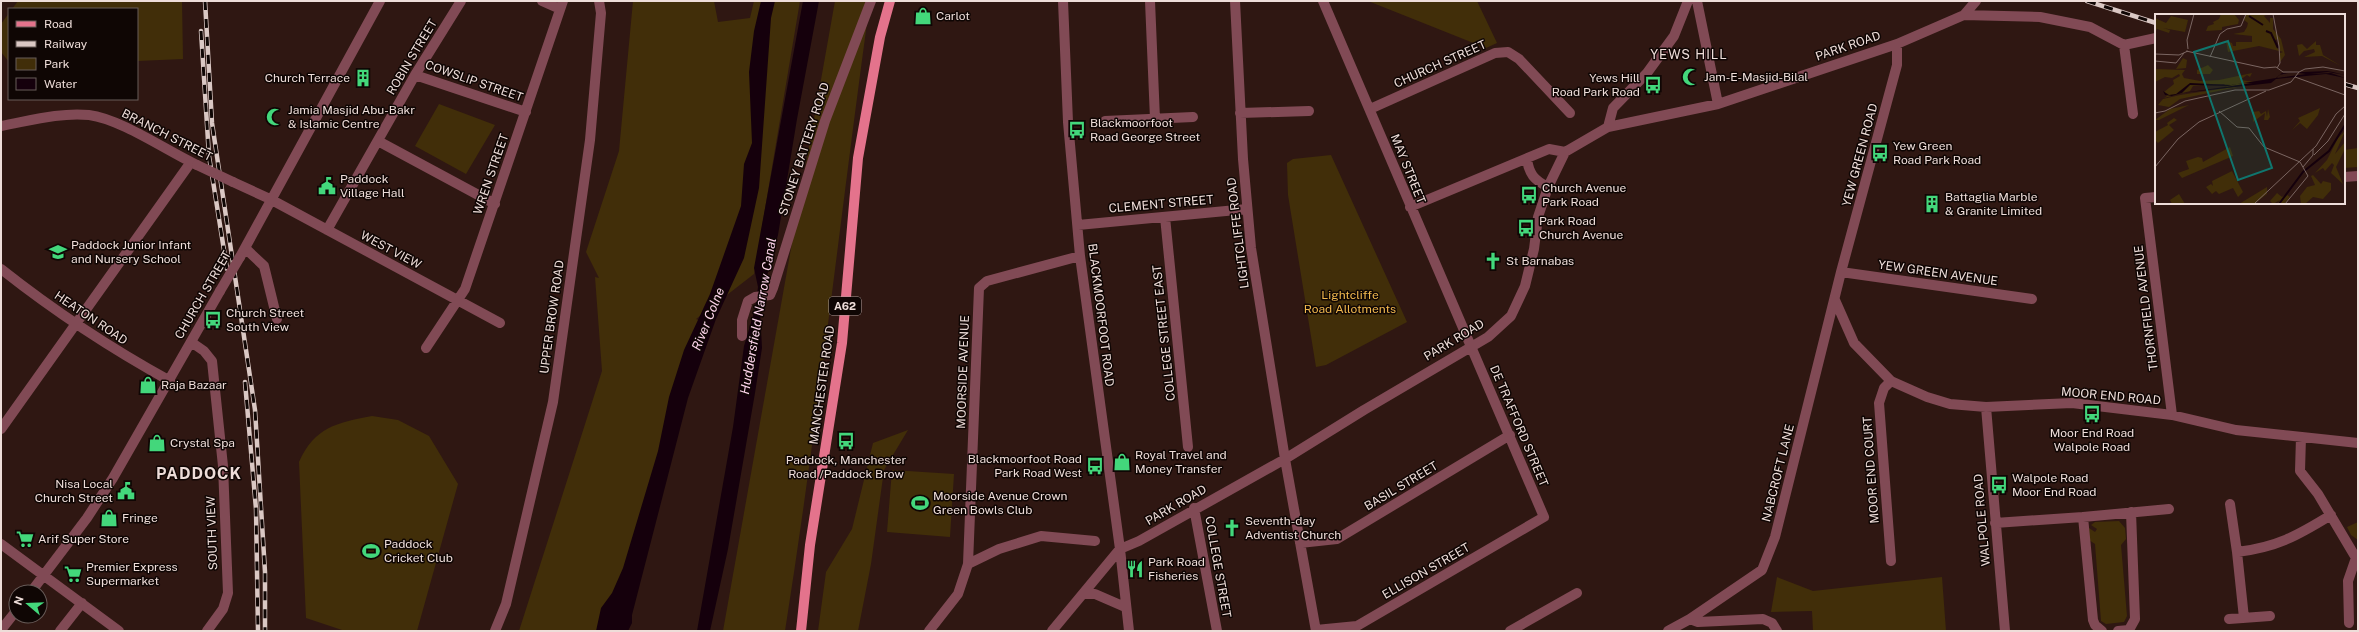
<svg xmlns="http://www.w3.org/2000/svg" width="2359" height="632" font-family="'Public Sans',sans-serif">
	<rect width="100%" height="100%" fill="#2f1712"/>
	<path fill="#412e09" d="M18 1H182L183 59 137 61V9H12Z
		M633 1H714L718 22 750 18 754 1H800L754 274 696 319 701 321 612 631H519L602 371 595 277 599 278 586 252 619 151Z
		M835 1H870C841 211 818 422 785 631H723Z
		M1368 1H1477L1497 43 1486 48Z
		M9 13V62L1 52V24Z
		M439 104 495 125 466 174 415 146Z
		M2358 148V167L2344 168V150Z
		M1331 155 1407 322 1326 365 1316 367 1288 195 1287 163 1293 159Z
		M372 416 398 420 429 436 458 484 417 631H345L306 618 299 462C315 427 336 423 372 416Z
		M908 430 884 470 871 564 858 631H818L826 572 852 529 873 443Z
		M892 470 954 474 950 537 887 532Z
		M2119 521 2125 528 2126 539 2121 545 2127 616 2124 622 2106 624 2101 621 2095 544 2089 540V528L2095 532 2097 529 2091 525 2095 522Z
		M2358 522V540L2351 535 2347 527Z
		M1777 577 1813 591 1942 577 1946 631H1813L1812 611 1771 612Z"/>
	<path fill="#15000c" d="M761 1H775L771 18 759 188 744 258 716 319 688 398 632 615V623L628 631H596L601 608 612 593 623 568 658 451 669 397 684 350 710 294 741 206 744 164 752 143 749 72 754 31Z
		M803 1H819L797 119 778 235 764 287 760 310 762 348 755 393 728 549 710 631H697L733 427 744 346 755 309 758 287 754 268Z"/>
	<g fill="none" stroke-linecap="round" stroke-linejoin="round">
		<path stroke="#814a55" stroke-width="10" d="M542 1 560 9
			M1063 1 1068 122 1080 256 1120 549 1129 631
			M1150 1 1155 119
			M1235 1 1243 159 1251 248 1285 459 1316 631
			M1697 1 1718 104
			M1964 15 2040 17 2090 27 2124 45 2133 114
			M2124 45 2156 38
			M415 75 526 112
			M1370 109 1495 53 1508 52 1519 59 1570 113
			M1240 113 1309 111
			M1105 121 1193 117
			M1 126C29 121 60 112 89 115 121 119 167 151 197 165
			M1608 127 1613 108 1647 73 1674 36 1688 1
			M378 141 495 204
			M1527 159C1529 174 1534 180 1548 187
			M2344 177 2358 176
			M233 182 270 199 500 323
			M2156 197 2145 198 2172 415
			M1410 207 1549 149 1565 152
			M1165 217 1188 447
			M1078 225 1247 209
			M327 230 415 75 461 1
			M245 248 264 266 277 319
			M240 257 380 1
			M1 269C54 311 110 348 170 381
			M1841 272 2032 299
			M1835 300 1854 343 1891 381 1927 397 1950 404 1986 407 2072 403 2172 415 2236 430 2358 443
			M742 336V320L748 301 755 297 770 295 773 288 825 121 871 1
			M191 342 204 351 212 361 223 466 228 593 223 609 207 631
			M426 348 465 289 563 1
			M1891 381 1884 388 1879 403 1891 561
			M1986 407 2005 631
			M1 429 191 162
			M2301 437 2300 471 2318 494 2356 558H2358
			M2230 504 2237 552
			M1194 508 1217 631
			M2083 517 2093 620 2095 625 2102 631
			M1995 523 2083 517 2169 509
			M1300 543 1337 539 1510 435
			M1 544 119 631
			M968 564 999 549 1041 536 1095 541
			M31 592 87 518 113 478 220 291
			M1083 594H1095L1125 607
			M2244 618 2237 552C2277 547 2297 536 2331 515
			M1690 619 1698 622 1763 619 1772 623 1777 631
			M2229 619 2270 616
			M2349 623 2348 581 2356 558
			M1 630 16 611
			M1316 630 1357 626 1544 517 1323 1
			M60 631 82 603
			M495 631 506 604 553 402 590 140 601 13 599 1
			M929 631 958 594 968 564 979 288 987 281 1080 256
			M1052 631 1120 549 1139 541 1285 459 1364 410 1488 337 1511 316 1525 286 1534 249 1538 217 1548 187 1565 152 1608 127 1718 104 1897 44 1964 15 1976 1
			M1510 631 1577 593
			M1668 631 1690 619 1762 570 1775 537 1841 272 1897 65V44
			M2118 631 2129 630 2135 619 2131 512"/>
		<path stroke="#e4738c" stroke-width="10" d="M801 631 810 545 842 343 858 158 880 37 890 1"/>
		<g stroke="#dac8c4" stroke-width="4.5">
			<path id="rail" d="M205 1 212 123 255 410 265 572V631
				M2087 1 2156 23
				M201 31 209 156 227 269
				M2344 84 2358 88
				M245 382 256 509 258 631"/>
		</g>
		<use href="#rail" stroke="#0f0604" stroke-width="3" stroke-dasharray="9" stroke-linecap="butt"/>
		<path stroke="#814a55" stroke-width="10" d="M197 165 233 182
			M220 291 240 257"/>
	</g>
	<defs>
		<g id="shop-bare" transform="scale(1.38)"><path d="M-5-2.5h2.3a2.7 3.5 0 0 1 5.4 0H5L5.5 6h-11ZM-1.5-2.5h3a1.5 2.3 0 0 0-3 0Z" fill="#43d77b" stroke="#0f0604" stroke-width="2.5" paint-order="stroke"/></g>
		<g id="mosque-bare" transform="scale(1.38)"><path d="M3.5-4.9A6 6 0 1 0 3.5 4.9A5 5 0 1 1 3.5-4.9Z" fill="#43d77b" stroke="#0f0604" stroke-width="2.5" paint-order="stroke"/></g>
		<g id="building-bare" transform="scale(1.38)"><path d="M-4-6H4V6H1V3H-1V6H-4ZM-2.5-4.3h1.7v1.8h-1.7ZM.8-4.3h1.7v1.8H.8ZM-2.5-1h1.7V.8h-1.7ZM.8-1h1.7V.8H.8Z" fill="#43d77b" stroke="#0f0604" stroke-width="2.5" paint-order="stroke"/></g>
		<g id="bus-bare" transform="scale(1.38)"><path d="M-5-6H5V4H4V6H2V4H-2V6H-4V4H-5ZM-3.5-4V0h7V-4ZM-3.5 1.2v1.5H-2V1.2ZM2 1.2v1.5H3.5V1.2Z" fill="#43d77b" stroke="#0f0604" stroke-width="2.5" paint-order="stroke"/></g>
		<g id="civic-bare" transform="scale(1.38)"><path d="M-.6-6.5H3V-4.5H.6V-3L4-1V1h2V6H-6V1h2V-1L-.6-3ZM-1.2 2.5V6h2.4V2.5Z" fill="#43d77b" stroke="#0f0604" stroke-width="2.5" paint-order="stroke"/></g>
		<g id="school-bare" transform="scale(1.38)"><path d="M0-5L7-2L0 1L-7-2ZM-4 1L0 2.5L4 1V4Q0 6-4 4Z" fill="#43d77b" stroke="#0f0604" stroke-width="2.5" paint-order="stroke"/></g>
		<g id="church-bare" transform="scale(1.38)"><path d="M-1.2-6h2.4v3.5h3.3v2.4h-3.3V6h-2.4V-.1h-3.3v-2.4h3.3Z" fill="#43d77b" stroke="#0f0604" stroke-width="2.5" paint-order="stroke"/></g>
		<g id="stadium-bare" transform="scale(1.38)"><path d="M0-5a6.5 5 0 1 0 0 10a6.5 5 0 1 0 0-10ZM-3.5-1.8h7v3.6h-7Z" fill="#43d77b" stroke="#0f0604" stroke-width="2.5" paint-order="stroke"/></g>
		<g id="supermarket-bare" transform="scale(1.38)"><path d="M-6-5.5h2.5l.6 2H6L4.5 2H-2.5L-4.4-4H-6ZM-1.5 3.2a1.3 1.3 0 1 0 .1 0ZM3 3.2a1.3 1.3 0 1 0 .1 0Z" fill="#43d77b" stroke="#0f0604" stroke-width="2.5" paint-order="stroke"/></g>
		<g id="restaurant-bare" transform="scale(1.38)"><path d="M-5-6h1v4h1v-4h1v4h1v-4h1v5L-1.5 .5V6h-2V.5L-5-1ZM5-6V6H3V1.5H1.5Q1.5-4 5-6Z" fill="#43d77b" stroke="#0f0604" stroke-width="2.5" paint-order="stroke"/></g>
	</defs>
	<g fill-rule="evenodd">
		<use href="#shop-bare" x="923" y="16"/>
		<use href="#mosque-bare" x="1691" y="77"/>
		<use href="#building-bare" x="363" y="78"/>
		<use href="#bus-bare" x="1653" y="85"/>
		<use href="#mosque-bare" x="275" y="117"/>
		<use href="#bus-bare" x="1077" y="130"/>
		<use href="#bus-bare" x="1880" y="153"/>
		<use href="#civic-bare" x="327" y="186"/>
		<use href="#bus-bare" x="1529" y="195"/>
		<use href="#building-bare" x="1932" y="204"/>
		<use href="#bus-bare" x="1526" y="228"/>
		<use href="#school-bare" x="58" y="252"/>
		<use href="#church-bare" x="1493" y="261"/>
		<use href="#bus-bare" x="213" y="320"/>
		<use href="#shop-bare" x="148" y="385"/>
		<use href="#bus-bare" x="2092" y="414"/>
		<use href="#bus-bare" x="846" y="441"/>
		<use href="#shop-bare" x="157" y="443"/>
		<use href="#shop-bare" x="1122" y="462"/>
		<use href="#bus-bare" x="1095" y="466"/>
		<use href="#bus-bare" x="1999" y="485"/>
		<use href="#civic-bare" x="126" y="491"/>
		<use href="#stadium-bare" x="920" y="503"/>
		<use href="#shop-bare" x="109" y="518"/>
		<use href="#church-bare" x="1232" y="528"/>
		<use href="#supermarket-bare" x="25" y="539"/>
		<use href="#stadium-bare" x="371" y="551"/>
		<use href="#restaurant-bare" x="1135" y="569"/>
		<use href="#supermarket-bare" x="73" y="574"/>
	</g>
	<g text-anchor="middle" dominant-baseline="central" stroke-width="3" stroke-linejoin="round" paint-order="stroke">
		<rect fill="#0f0604" stroke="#ab9c99" stroke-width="1" x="829" y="297" width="32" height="18" rx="3"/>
		<g font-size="11" font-weight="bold" fill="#eeddd9">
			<text x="845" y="306">A62</text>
		</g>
		<g font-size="12" fill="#eeddd9" stroke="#0f0604" text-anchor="start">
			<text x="936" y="16">Carlot</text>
			<text x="1704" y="77">Jam-E-Masjid-Bilal</text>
			<text x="350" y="78" text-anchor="end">Church Terrace</text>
			<text x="1640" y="78" text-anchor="end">Yews Hill<tspan x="1640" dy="14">Road Park Road</tspan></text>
			<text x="288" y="110">Jamia Masjid Abu-Bakr<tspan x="288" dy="14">&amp; Islamic Centre</tspan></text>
			<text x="1090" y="123">Blackmoorfoot<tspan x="1090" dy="14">Road George Street</tspan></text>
			<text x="1893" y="146">Yew Green<tspan x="1893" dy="14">Road Park Road</tspan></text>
			<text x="340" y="179">Paddock<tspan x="340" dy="14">Village Hall</tspan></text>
			<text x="1542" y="188">Church Avenue<tspan x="1542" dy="14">Park Road</tspan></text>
			<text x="1945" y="197">Battaglia Marble<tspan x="1945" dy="14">&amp; Granite Limited</tspan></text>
			<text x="1539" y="221">Park Road<tspan x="1539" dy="14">Church Avenue</tspan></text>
			<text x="71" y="245">Paddock Junior Infant<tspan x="71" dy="14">and Nursery School</tspan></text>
			<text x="1506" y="261">St Barnabas</text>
			<text x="226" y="313">Church Street<tspan x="226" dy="14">South View</tspan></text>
			<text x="161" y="385">Raja Bazaar</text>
			<text x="2092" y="433" text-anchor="middle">Moor End Road<tspan x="2092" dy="14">Walpole Road</tspan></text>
			<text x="170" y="443">Crystal Spa</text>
			<text x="1135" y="455">Royal Travel and<tspan x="1135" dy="14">Money Transfer</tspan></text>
			<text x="1082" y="459" text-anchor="end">Blackmoorfoot Road<tspan x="1082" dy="14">Park Road West</tspan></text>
			<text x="846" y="460" text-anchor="middle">Paddock, Manchester<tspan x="846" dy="14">Road /Paddock Brow</tspan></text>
			<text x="2012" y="478">Walpole Road<tspan x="2012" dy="14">Moor End Road</tspan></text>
			<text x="113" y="484" text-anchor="end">Nisa Local<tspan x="113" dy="14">Church Street</tspan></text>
			<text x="933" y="496">Moorside Avenue Crown<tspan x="933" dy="14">Green Bowls Club</tspan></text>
			<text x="122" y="518">Fringe</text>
			<text x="1245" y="521">Seventh-day<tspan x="1245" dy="14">Adventist Church</tspan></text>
			<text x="38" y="539">Arif Super Store</text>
			<text x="384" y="544">Paddock<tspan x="384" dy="14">Cricket Club</tspan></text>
			<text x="1148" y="562">Park Road<tspan x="1148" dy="14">Fisheries</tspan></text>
			<text x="86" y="567">Premier Express<tspan x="86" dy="14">Supermarket</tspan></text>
		</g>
		<g font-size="12" fill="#eeddd9" stroke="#0f0604">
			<text transform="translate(1848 46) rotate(-19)">PARK ROAD</text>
			<text transform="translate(412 57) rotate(-59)">ROBIN STREET</text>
			<text transform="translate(1440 64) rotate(-24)">CHURCH STREET</text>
			<text transform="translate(474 81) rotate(19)">COWSLIP STREET</text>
			<text transform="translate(167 135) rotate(27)">BRANCH STREET</text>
			<text transform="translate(804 149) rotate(-72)">STONEY BATTERY ROAD</text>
			<text transform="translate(1860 155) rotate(-75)">YEW GREEN ROAD</text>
			<text transform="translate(1408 169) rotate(68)">MAY STREET</text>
			<text transform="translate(491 174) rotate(-71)">WREN STREET</text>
			<text transform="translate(1161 204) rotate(-5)">CLEMENT STREET</text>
			<text transform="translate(1238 233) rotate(-97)">LIGHTCLIFFE ROAD</text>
			<text transform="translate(391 250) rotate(28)">WEST VIEW</text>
			<text transform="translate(1938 273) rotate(8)">YEW GREEN AVENUE</text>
			<text transform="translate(203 295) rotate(-60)">CHURCH STREET</text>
			<text transform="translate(2146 308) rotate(-97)">THORNFIELD AVENUE</text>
			<text transform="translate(1101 315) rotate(83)">BLACKMOORFOOT ROAD</text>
			<text transform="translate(552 317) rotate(-82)">UPPER BROW ROAD</text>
			<text transform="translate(91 318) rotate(34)">HEATON ROAD</text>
			<text transform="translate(1164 333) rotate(-96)">COLLEGE STREET EAST</text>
			<text transform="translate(1454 340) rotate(-31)">PARK ROAD</text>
			<text transform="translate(963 372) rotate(-88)">MOORSIDE AVENUE</text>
			<text transform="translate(822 385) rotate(-82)">MANCHESTER ROAD</text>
			<text transform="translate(2111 396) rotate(5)">MOOR END ROAD</text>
			<text transform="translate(1519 426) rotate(67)">DE TRAFFORD STREET</text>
			<text transform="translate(1871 470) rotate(-94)">MOOR END COURT</text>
			<text transform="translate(1778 473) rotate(-76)">NABCROFT LANE</text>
			<text transform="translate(1401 486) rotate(-31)">BASIL STREET</text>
			<text transform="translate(1176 505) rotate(-30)">PARK ROAD</text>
			<text transform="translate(1982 520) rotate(-95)">WALPOLE ROAD</text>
			<text transform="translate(212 533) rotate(-92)">SOUTH VIEW</text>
			<text transform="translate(1218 567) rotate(80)">COLLEGE STREET</text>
			<text transform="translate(1426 571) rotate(-30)">ELLISON STREET</text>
		</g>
		<g font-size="12" fill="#f1b84e" stroke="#0f0604">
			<text x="1350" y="295">Lightcliffe<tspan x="1350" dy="14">Road Allotments</tspan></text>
		</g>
		<g font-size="13" letter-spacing="1" fill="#eeddd9" stroke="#0f0604">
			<text x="1689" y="54">YEWS HILL</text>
		</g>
		<g font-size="13" font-style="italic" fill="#fed5ec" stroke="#0f0604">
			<text transform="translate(758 316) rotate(-80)">Huddersfield Narrow Canal</text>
			<text transform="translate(708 319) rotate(-68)">River Colne</text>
		</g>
		<g font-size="16" font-weight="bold" letter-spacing="1" fill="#eeddd9" stroke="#0f0604">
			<text x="199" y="473">PADDOCK</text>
		</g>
	</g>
	<g transform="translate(2155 14)">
		<rect width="190" height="190" fill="#2f1712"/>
		<path d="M66 0H79L84 6 83 10 67 13V16L51 17 53 12 59 10 58 8 64 5ZM91 0H113L109 2 115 9V4H118V15L126 25 130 41 125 48V39L128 38 125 37 123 25 120 26 124 37 104 32 73 38 71 27 77 29 78 32H81V28H97V22L78 20 89 18 92 13 93 9 89 6ZM16 2 33 6 30 18 8 14 15 16 14 19 2 15 0 19V4L11 9ZM161 27V31H165L168 41 186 52 167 42 149 43 160 38 159 35 149 37 144 42 142 31 147 30 152 35ZM28 44 32 46 31 54 21 55ZM53 51 58 56 55 60H42V56ZM0 55 30 56 27 60 29 64 45 67 64 66 97 59 95 63 92 61 85 66 100 68 72 73 69 70 38 72 35 77 9 84 12 82 9 78 19 70 18 66 25 62 24 60 17 64 10 63 0 68ZM92 71 25 85 14 93 3 91 8 85 25 81ZM34 91 4 106H0L15 95ZM165 94 163 101 152 115 145 109 137 116 145 107 143 104ZM113 95 115 103 113 106H109L110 99 98 108V98L104 97 106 100 111 97 112 103ZM19 104 22 106 14 111 19 116 3 129 0 126V118L13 111 12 109ZM190 117 180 140 190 128V135L181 153 188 170 176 159 179 151 177 149 170 157 168 154 160 159 172 146 183 124ZM75 133 78 142 27 164 23 159 34 155 31 147 43 143 47 144 48 148ZM77 157 88 178 83 183 78 174 64 180 61 177 57 180 51 173 56 170 58 172 57 167ZM158 161 166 170 168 167 176 169V176L168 185 158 183 150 190H146L145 182 152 173 160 171 156 162ZM112 173V180L99 190H84ZM122 179 127 183 131 180 135 183 129 190H122L125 186 118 190 115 187ZM24 180 30 190H17L15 186Z" fill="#412e09"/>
		<path d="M172 57 178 58 190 61 173 58 154 60 176 59 190 64 171 60 121 65 116 69 27 79 0 87 17 82 10 81 8 77 14 81 21 80 35 69 76 71 121 64 127 59ZM133 59H144L151 60 122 64 124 61ZM87 69H98L27 79 35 71 73 72Z" fill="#15000c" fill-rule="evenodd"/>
		<path fill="none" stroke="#15000c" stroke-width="2" d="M94 2 108 11M111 17 116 19 123 34M124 190 148 158 174 137 190 111"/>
		<path fill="none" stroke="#7b6662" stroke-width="1" d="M118 0 124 32 125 49 122 54M33 35 32 26 39 0M31 37 109 54 121 53 128 58H144M0 40 24 41 33 37M55 43 65 20 72 15 86 12 91 0M0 47 21 49 29 39M140 63 190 81M64 97 82 113 94 114 109 133 145 148M0 99 10 97 30 87 80 76H114L136 68 144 58 150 55 168 53 190 57M159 141 173 127 190 100M0 153 23 125 44 108 111 77M148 153 158 141V135M99 190 161 132 181 100 190 92M130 190 153 162 145 148"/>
		<path fill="#0f766e" fill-opacity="0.15" stroke="#0f766e" stroke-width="2" d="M73 27 117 154 83 166 39 38Z"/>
		<rect width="190" height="190" fill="none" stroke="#eeddd9" stroke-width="2"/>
	</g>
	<rect width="2359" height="632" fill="none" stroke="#eeddd9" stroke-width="4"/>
	<rect x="8" y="8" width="130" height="92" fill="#0f0604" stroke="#685c59"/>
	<rect x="16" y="21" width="20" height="6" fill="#e4738c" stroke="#685c59"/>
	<text x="44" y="28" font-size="12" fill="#eeddd9">Road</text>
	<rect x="16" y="41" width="20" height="6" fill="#dac8c4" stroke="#685c59"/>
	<text x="44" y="48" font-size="12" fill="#eeddd9">Railway</text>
	<rect x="16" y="58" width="20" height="12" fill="#412e09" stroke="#685c59"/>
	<text x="44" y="68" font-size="12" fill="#eeddd9">Park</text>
	<rect x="16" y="78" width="20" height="12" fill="#15000c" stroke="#685c59"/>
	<text x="44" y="88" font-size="12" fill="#eeddd9">Water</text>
	<g transform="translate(28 604) rotate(289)"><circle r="19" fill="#0f0604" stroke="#685c59"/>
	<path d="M0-3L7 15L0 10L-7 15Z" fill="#43d77b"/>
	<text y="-6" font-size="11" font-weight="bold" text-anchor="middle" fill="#eeddd9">N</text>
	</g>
</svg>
